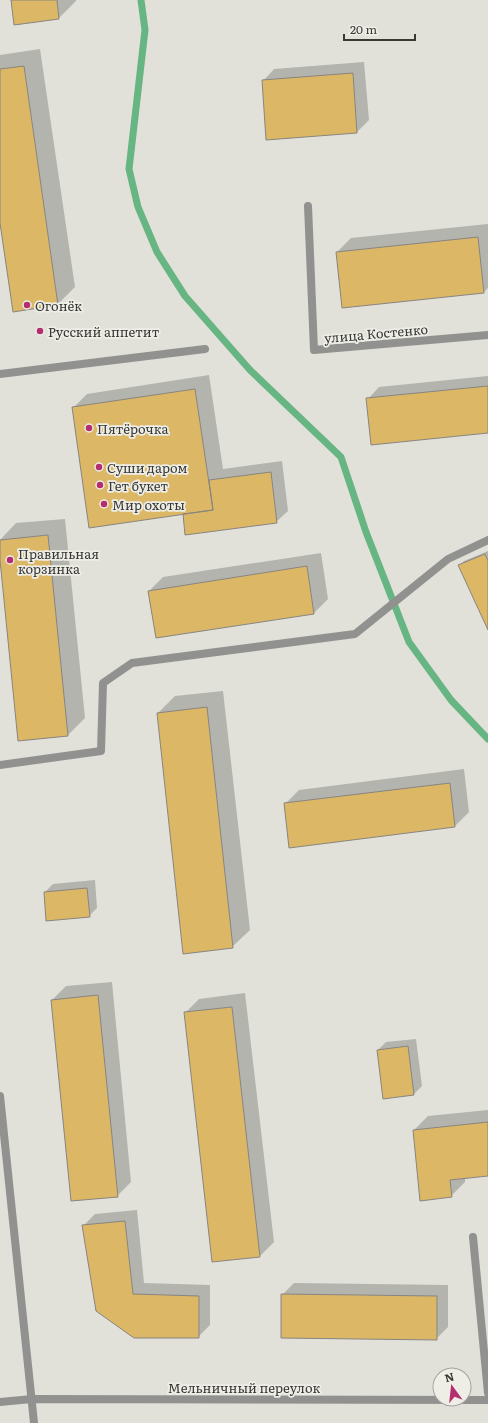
<svg xmlns="http://www.w3.org/2000/svg" width="488" height="1423" font-family="Literata,serif">
	<rect width="100%" height="100%" fill="#e1e1da"/>
	<path fill="#0003" d="M12 0H76V1L59 18Z
		M40 49 75 287 58 304 14 310 0 216V55Z
		M364 62 369 120 357 132 267 139 263 81 274 69Z
		M488 224V288L484 292 343 307 337 252 351 238Z
		M209 375 223 469 282 461 288 511 276 522 184 513 73 408 87 394Z
		M488 376V432L368 399 379 387Z
		M65 519 85 718 68 735 0 550V540L16 523Z
		M488 551V628L460 565 464 561Z
		M321 553 328 599 314 613 149 591 163 577Z
		M223 691 250 930 232 947 158 713 175 696Z
		M464 769 469 812 455 826 285 804 299 790Z
		M95 880 97 908 89 916 45 892 53 884Z
		M112 982 131 1182 117 1196 52 1000 66 986Z
		M245 993 274 1242 260 1256 185 1013 199 999Z
		M416 1039 422 1086 413 1095 378 1050 386 1042Z
		M488 1110V1175L465 1177V1182L451 1196 414 1130 428 1116Z
		M137 1210 144 1283 210 1285V1325L198 1337H134L83 1226 95 1214Z
		M294 1283 448 1285V1327L436 1339 282 1295Z"/>
	<g fill="none" stroke-linecap="round" stroke-linejoin="round">
		<path stroke="#67b582" stroke-width="7" d="M141 0 145 30 129 169 138 207 157 252 185 296 250 370 341 457 366 532 409 642 451 700 488 739"/>
	</g>
	<path fill="#dbb766" stroke="#888580" d="M11 0H57L59 19 14 25Z
		M24 66 58 305 13 312 0 223V69Z
		M353 73 357 133 266 140 262 80Z
		M478 237 484 293 342 308 336 252Z
		M488 386V433L371 445 366 398Z
		M195 389 213 510 89 528 72 407Z
		M271 472 277 523 185 535 183 514 213 510 209 480Z
		M48 535 68 736 18 741 0 560V540Z
		M485 554 488 561V630L458 565Z
		M307 566 314 614 156 638 148 591Z
		M207 707 233 948 183 954 157 713Z
		M450 783 455 827 289 848 284 803Z
		M87 888 90 917 46 921 44 892Z
		M98 995 118 1197 71 1201 51 1000Z
		M232 1007 260 1257 212 1262 184 1012Z
		M408 1046 414 1095 383 1099 377 1050Z
		M488 1122V1176L450 1180 452 1197 420 1201 413 1130Z
		M125 1221 133 1294 199 1296V1338H134L96 1311 82 1225Z
		M281 1294 437 1296V1340L281 1338Z"/>
	<g fill="none" stroke-linecap="round" stroke-linejoin="round">
		<path stroke="#919290" stroke-width="8" d="M0 374 205 349
			M0 765 101 751 103 683 132 663 355 634 448 559 488 540
			M473 1237 488 1393"/>
		<path stroke="#919290" stroke-width="8" d="M308 206 314 350 488 335
			M0 1402 32 1399 488 1400"/>
		<path stroke="#919290" stroke-width="8" d="M0 1096 34 1423"/>
	</g>
	<g fill="#b42d6f" stroke="#eeeee7" stroke-width="1.5">
		<circle cx="27" cy="305" r="4"/>
		<circle cx="40" cy="331" r="4"/>
		<circle cx="89" cy="428" r="4"/>
		<circle cx="99" cy="467" r="4"/>
		<circle cx="100" cy="485" r="4"/>
		<circle cx="104" cy="504" r="4"/>
		<circle cx="10" cy="560" r="4"/>
	</g>
	<g text-anchor="middle" dominant-baseline="central" stroke-width="3.5" stroke-linejoin="round" paint-order="stroke">
		<g font-size="13" fill="#383835" stroke="#eeeee7" text-anchor="start">
			<text x="35" y="305">Огонёк</text>
			<text x="48" y="331">Русский аппетит</text>
			<text x="97" y="428">Пятёрочка</text>
			<text x="107" y="467">Суши даром</text>
			<text x="108" y="485">Гет букет</text>
			<text x="112" y="504">Мир охоты</text>
			<text x="18" y="553">Правильная<tspan x="18" dy="15">корзинка</tspan></text>
		</g>
		<g font-size="13" fill="#383835" stroke="#eeeee7">
			<text transform="translate(376 333) rotate(-5)">улица Костенко</text>
			<text x="244" y="1387">Мельничный переулок</text>
		</g>
	</g>
	<g transform="translate(452 1387) rotate(345)"><circle r="19" fill="#eeeee7" stroke="#a5a5a0"/>
	<path d="M0-3L7 15L0 10L-7 15Z" fill="#b42d6f"/>
	<text y="-6" font-size="11" font-weight="bold" text-anchor="middle" fill="#383835">N</text>
	</g>
	<path d="M344 34v6h71v-6" fill="none" stroke="#383835" stroke-width="2"/>
	<text x="350" y="34" font-size="12" fill="#383835" stroke="#eeeee7" stroke-width="3" paint-order="stroke">20 m</text>
</svg>
